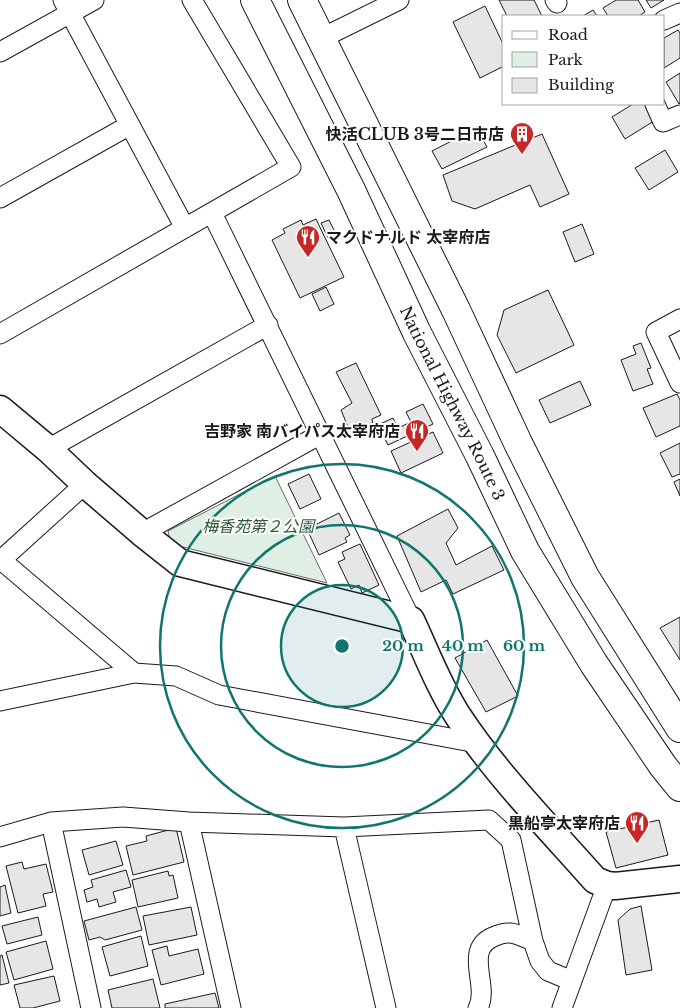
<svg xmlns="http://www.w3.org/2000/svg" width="680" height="1008" font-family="'Libre Baskerville','Noto Sans JP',serif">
	<rect width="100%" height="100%" fill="#fff"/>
	<path fill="#e0efe3" stroke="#6a6a6a" d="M275 476 327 583 171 544 168 531Z"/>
	<path fill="#e6e6e6" stroke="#1a1a1a" d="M499 0H534L542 16H507Z
		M616 0H638L645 12 639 16H608L603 8Z
		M646 0H664L651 8Z
		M485 6 504 46V66L480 78 453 22Z
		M593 10 597 16H583Z
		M678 30 680 33V58L664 68V38Z
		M680 73V103L679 104 666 82Z
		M633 104H644L654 121 625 139 612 117Z
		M477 128 487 147 442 169 432 151Z
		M542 134 569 194 540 207 530 185 475 209 452 201 443 175Z
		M665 150 678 172 649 190 635 168Z
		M316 219 344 277 300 298 272 240 285 233 283 229 301 220 303 225Z
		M329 220 336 234 328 238 321 223Z
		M582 224 594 254 575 262 563 232Z
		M326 287 334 304 320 311 312 294Z
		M548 290 574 345 516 373 497 335 504 310Z
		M641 343 651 368 647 369 653 384 633 391 621 360 636 354 633 346Z
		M356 363 381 415 372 419 373 426 361 432 356 423 348 427 341 410 352 403 336 372Z
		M580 381 591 405 550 423 539 400Z
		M677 394 680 400V426L656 437 643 408Z
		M423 404 433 424 388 445 378 425 393 418 398 428 411 422 406 412Z
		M433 432 443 453 401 473 391 451Z
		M680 443V474L672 477 660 453Z
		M309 474 321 499 300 509 288 484Z
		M680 479V496L674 482Z
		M448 509 458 528 446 543 456 565 492 546 504 570 453 594 446 580 421 592 397 536Z
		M339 513 350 535 345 538 347 542 319 555 307 529Z
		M360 544 379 585 362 593 359 585 351 589 338 562 345 559 342 552Z
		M680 617V660L660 628Z
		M487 640 518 696 486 712 455 658Z
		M659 820 668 855 616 868 606 832Z
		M176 828 184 862 133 875 126 846 147 841 146 836Z
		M116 841 123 865 89 875 82 850Z
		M22 862 24 869 46 864 53 892 43 894 46 906 18 913 6 866Z
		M126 870 131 887 113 892 116 902 99 907 97 899 87 902 84 890 93 887 91 880Z
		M168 871 169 876 173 875 178 898 138 907 132 880Z
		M5 885 11 913 0 916V887Z
		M641 906 652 970 626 975 618 920 630 909Z
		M136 907 142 930 105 940 100 937 89 940 84 921Z
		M191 907 197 935 149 945 143 916Z
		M38 917 42 935 7 944 2 926Z
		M141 936 148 966 110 976 102 947Z
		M46 941 53 969 14 980 6 952Z
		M167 946 169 956 198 949 204 974 161 985 152 950Z
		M2 955 9 983 0 985V956Z
		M54 976 60 1001 33 1008H20L14 985Z
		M153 979 160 1008H112L108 990Z
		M215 993 219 1008H165V1004Z"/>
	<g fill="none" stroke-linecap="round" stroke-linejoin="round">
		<g stroke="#1a1a1a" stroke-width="21">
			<path id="street" d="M63 0 185 228
				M555 0 557 3
				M664 20 680 13
				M322 38 399 0
				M0 52 94 0
				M655 104 663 122 680 115
				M0 198 130 125
				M212 213 411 620
				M680 319 656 332 680 383
				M0 334 291 167 192 0
				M48 449 268 325
				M142 533 321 434
				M0 559 134 673
				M0 561 85 484
				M0 701 134 673 176 676 219 695 477 743
				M51 822 91 1008
				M189 822 231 1008
				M344 827 386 1008
				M0 837 51 822 123 817 189 822 344 827 489 820 511 840 533 941 540 961 548 971 572 981
				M478 1008C490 986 463 950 493 937 510 929 516 934 533 941
				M562 1008 607 885"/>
		</g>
		<g stroke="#1a1a1a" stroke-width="29">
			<path id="secondary" d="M0 409 48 449 85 484 142 533 180 563 411 620C426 652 439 687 458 716 496 774 550 829 595 880L607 885 615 886 680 879"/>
		</g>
		<g stroke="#1a1a1a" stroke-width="30">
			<g id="highway">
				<path id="s1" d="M255 0 351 190 417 333 480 456 525 551 594 664 663 766 680 787"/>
				<path d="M302 0 456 310 518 443 585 577 680 728"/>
			</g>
		</g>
		<use href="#street" stroke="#fff" stroke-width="19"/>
		<use href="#secondary" stroke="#fff" stroke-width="26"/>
		<use href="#highway" stroke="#fff" stroke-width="28"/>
	</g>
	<circle cx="342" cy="646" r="61" fill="#0f766e" fill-opacity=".12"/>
	<g fill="none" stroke="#0f766e" stroke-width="2.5">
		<circle cx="342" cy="646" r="61"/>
		<circle cx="342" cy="646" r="121"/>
		<circle cx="342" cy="646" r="182"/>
	</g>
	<defs>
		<g id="building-pin" transform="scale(1.25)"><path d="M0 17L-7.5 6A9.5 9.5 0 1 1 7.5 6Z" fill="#c62828" stroke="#fff"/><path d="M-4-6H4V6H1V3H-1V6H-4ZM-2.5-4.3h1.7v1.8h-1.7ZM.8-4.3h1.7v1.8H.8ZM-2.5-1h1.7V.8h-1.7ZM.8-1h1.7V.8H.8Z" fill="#fff"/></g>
		<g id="restaurant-pin" transform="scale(1.25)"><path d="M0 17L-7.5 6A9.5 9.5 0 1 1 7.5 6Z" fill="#c62828" stroke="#fff"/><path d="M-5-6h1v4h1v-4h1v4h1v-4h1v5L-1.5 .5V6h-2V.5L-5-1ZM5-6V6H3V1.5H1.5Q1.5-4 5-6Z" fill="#fff"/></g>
	</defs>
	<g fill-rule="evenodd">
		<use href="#building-pin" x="522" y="134"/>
		<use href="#restaurant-pin" x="308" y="237"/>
		<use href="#restaurant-pin" x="417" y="431"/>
		<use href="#restaurant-pin" x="637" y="823"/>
	</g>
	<g text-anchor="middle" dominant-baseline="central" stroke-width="4" stroke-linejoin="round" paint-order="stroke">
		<g font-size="16" font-weight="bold" fill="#1a1a1a" stroke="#fff" text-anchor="end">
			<text x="504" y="134">快活CLUB 3号二日市店</text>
			<text x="326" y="237" text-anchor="start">マクドナルド 太宰府店</text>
			<text x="400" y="431">吉野家 南バイパス太宰府店</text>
			<text x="620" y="823">黒船亭太宰府店</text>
		</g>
		<g font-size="16" fill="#1a1a1a" stroke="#fff">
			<text stroke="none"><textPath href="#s1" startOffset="449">National Highway Route 3</textPath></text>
		</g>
		<g font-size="16" font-style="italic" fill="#2b5a34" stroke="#fff">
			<text x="258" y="526">梅香苑第２公園</text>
		</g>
	</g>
	<circle cx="342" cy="646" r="8" fill="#0f766e" stroke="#fff" stroke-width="2.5"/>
	<g font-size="15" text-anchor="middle" font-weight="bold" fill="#0f766e" stroke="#fff" stroke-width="4" stroke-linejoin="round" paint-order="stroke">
		<text x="403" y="651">20 m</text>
		<text x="463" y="651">40 m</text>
		<text x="524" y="651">60 m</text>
	</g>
	<rect x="502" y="15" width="162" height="90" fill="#ffffff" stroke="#a3a3a3"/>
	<rect x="512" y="31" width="25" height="8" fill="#ffffff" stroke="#a3a3a3"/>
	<text x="548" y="40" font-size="15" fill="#1a1a1a">Road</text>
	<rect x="512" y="52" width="25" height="15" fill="#e0efe3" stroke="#a3a3a3"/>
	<text x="548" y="65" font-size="15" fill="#1a1a1a">Park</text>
	<rect x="512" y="78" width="25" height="15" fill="#e6e6e6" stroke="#a3a3a3"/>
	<text x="548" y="90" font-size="15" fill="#1a1a1a">Building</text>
</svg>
